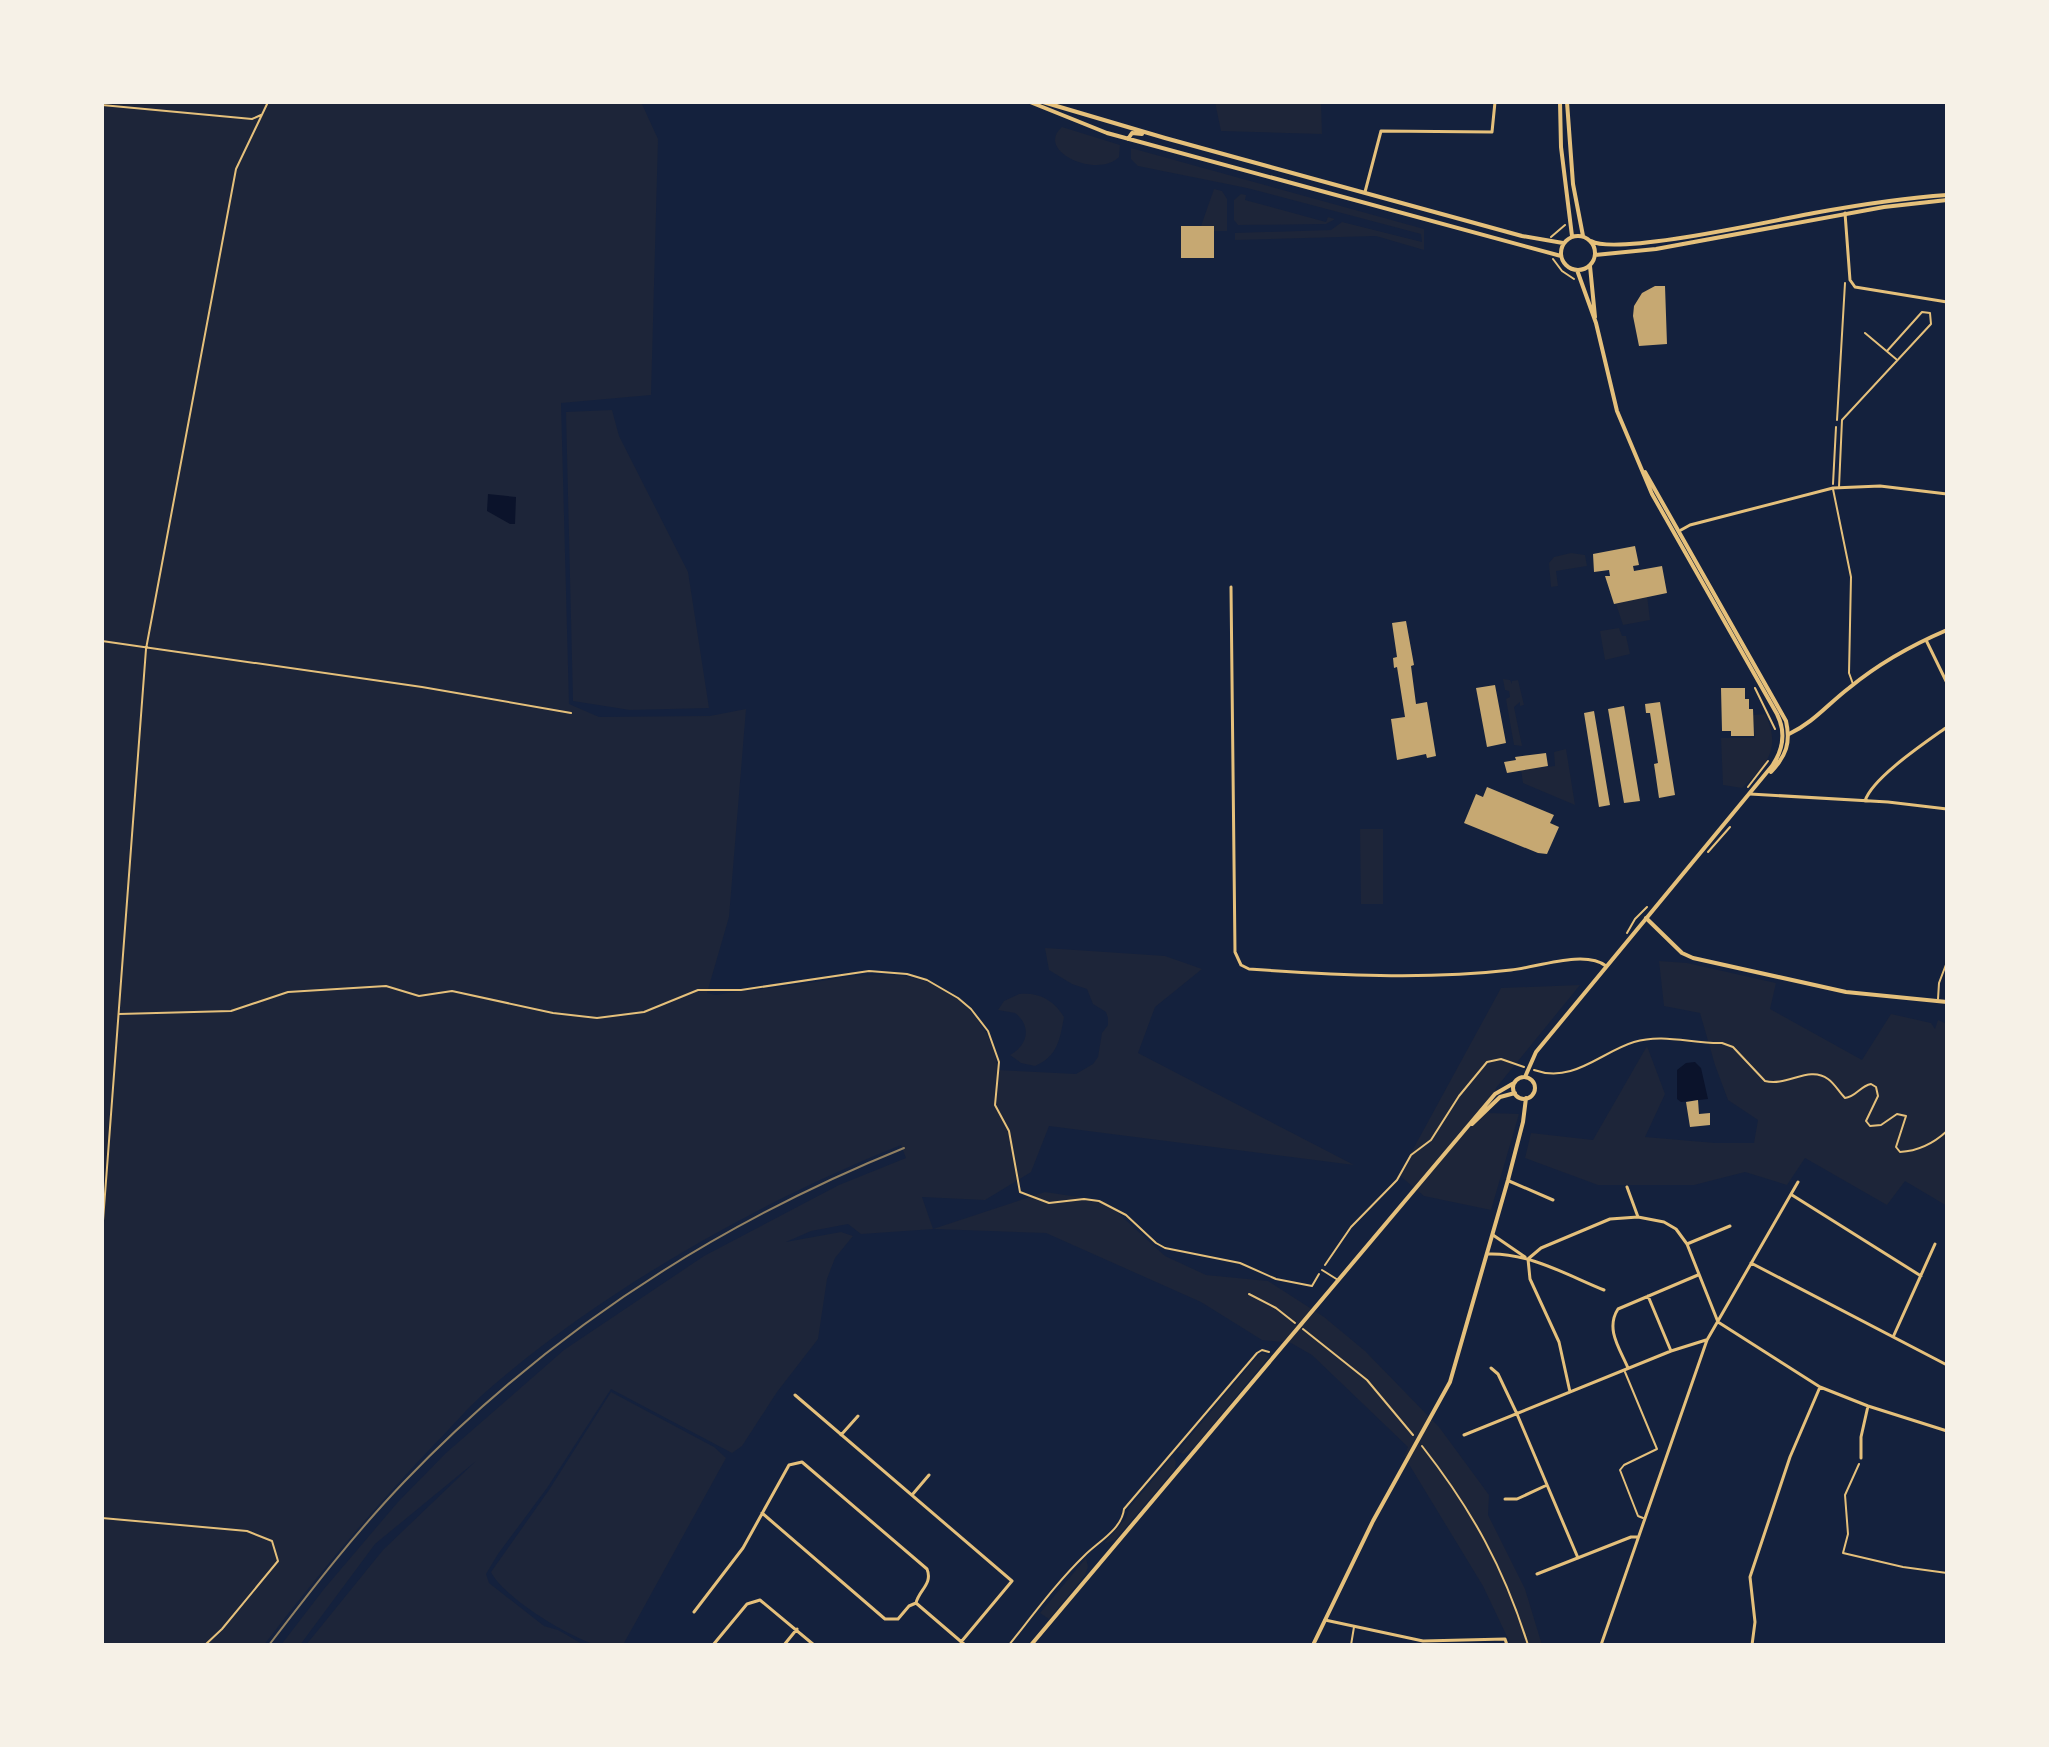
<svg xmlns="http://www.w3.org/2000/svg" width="2049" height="1747" font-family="'Alegreya Sans',sans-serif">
	<rect width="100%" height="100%" fill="#14213d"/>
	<path fill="#1d2539" d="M102 102H641L658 139 651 395 561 403 569 704 599 717 710 716 746 709 729 917 707 993 716 995C742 990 769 989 795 985 860 975 931 957 977 1019 988 1035 997 1051 997 1070L1076 1074 1093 1064 1098 1057 1102 1033 1108 1025V1018L1106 1012 1093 1004 1087 989 1072 984 1049 970 1045 948 1165 956 1202 969 1155 1007 1138 1053 1354 1165 1049 1126 1031 1172 985 1200 922 1197 933 1229 1045 1192 1105 1201 1165 1256 1206 1275 1268 1281 1324 1317 1365 1351 1439 1427 1489 1495 1488 1515 1525 1589 1542 1645H1511L1483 1586 1404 1456 1408 1447 1312 1355 1291 1343 1262 1340 1201 1302 1046 1233 934 1229 861 1234 848 1224 811 1231 786 1242 841 1232 853 1236 835 1258 827 1279 818 1339 777 1392 742 1446 732 1453 611 1389 547 1488 498 1554 486 1574 489 1583 544 1626 558 1630 584 1645H306L383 1550 476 1461 375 1544 300 1645H281L324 1589 398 1502 446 1453 564 1350 704 1256 839 1185 906 1158 901 1145C758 1202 595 1294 480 1397 462 1414 446 1433 429 1450 370 1512 316 1577 264 1645H102Z
		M1215 102H1321L1322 134 1221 131Z
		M1062 127 1120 145 1119 157C1098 179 1034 151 1062 127Z
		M1131 148 1424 229V250L1376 236 1235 240V233L1331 230 1342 222 1422 242 1421 234 1247 188 1138 166 1131 159Z
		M1214 189 1222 191 1227 199V231H1214V226H1201Z
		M1241 194 1246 195 1245 200 1326 222 1328 217 1335 219 1326 224 1238 225 1234 220V200Z
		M612 410 619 436 688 572 709 708 630 710 573 701 566 412Z
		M1571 553 1585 555 1587 566 1556 571 1558 586 1551 587 1549 563 1554 557Z
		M1647 595 1650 620 1623 625 1616 604Z
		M1619 628 1622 636H1626L1630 654 1605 660 1600 631Z
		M1503 679 1510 680 1512 684V681L1518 680 1524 705 1520 706V702L1514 707 1522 746 1514 745 1506 699 1510 697 1509 691 1505 690Z
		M1765 714C1782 748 1767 765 1742 788L1723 785 1721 738H1755L1753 715Z
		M1566 749 1575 805 1523 783 1521 770 1555 766 1554 752Z
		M1360 829H1383V904H1361Z
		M1659 961 1687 963 1776 983 1770 1009 1862 1060 1891 1014 1931 1023 1935 1029 1938 1020 1947 1024V1206L1905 1181 1887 1205 1805 1158 1787 1185 1745 1172 1694 1185H1598L1525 1158 1531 1133 1593 1140 1647 1046 1665 1094 1645 1137 1715 1143H1754L1758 1120 1728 1100 1715 1065 1700 1013 1664 1006Z
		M1580 985 1496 1088 1489 1113 1519 1114 1491 1210 1424 1196 1399 1175 1501 988Z
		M1019 994C1039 992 1054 1000 1064 1017 1060 1039 1058 1056 1035 1066L1021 1063 1010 1055C1028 1045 1032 1026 1015 1013L998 1010 1004 1001Z
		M1264 1353 1269 1357 1195 1446 1184 1454 1177 1452 1259 1354Z
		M611 1392 714 1447 726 1458 623 1645C615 1645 605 1647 598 1645 571 1639 503 1597 491 1572L549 1490Z
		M1173 1456 1176 1462 1175 1469 1115 1540 1104 1544 1126 1518 1129 1508Z
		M1086 1558 1088 1567 1085 1575 1049 1619 1040 1613Z"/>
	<path fill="#0b132b" d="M488 494 516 497 515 524H510L487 511Z
		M1695 1062 1701 1068 1708 1099 1681 1102 1677 1099V1070L1686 1063Z"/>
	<path fill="#c6a872" d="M1181 226H1214V258H1181Z
		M1655 286H1665L1667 344 1639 346 1633 316 1634 306 1642 293Z
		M1635 546 1639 565 1633 566 1634 571 1662 566 1667 593 1614 604 1605 576H1610L1609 570 1594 572 1593 554Z
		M1406 621 1414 665 1411 666 1416 704 1427 702 1436 756 1427 758 1426 754 1397 760 1391 719 1405 717 1397 667 1394 668 1393 658 1397 657 1392 623Z
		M1495 685 1506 743 1487 747 1476 688Z
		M1721 688H1745V699H1749V709H1753L1754 736H1731V731H1722Z
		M1660 702 1675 795 1659 798 1654 764 1658 763 1650 713H1646L1645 704Z
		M1624 706 1640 801 1624 803 1608 709Z
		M1594 711 1610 805 1599 807 1584 713Z
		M1546 753 1548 766 1507 773 1504 762 1516 760 1515 757Z
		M1487 787 1554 815 1550 823 1559 827 1547 854 1538 853 1464 823 1476 794 1483 797Z
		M1698 1100 1699 1114 1710 1113V1125L1690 1127 1686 1102Z"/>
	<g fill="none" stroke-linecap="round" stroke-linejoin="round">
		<path stroke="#e5c07b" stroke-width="2" d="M102 105 252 119 261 115
			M1551 237 1565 225
			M1553 259 1562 271 1574 279
			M1837 420 1845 283
			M1833 484 1836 427
			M102 641 422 687 571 713
			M1755 688 1775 729
			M1748 787 1768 761
			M1708 852 1730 827
			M1627 933 1635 919 1647 907
			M119 1014 231 1011 288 992 386 986 419 996 452 991 553 1013 597 1018 644 1012 698 990H741L869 971 907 974 927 980 958 998 971 1009 988 1031 999 1062 995 1105 1009 1131 1020 1192 1049 1203 1084 1199 1099 1201 1126 1215 1156 1243 1165 1248 1240 1263 1276 1279 1312 1286 1319 1274
			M1534 1070C1573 1084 1601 1052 1634 1042 1663 1033 1693 1044 1722 1043L1733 1047 1765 1081C1787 1087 1809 1065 1828 1079 1835 1084 1839 1092 1845 1098 1856 1097 1860 1086 1871 1084L1876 1087 1878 1096 1866 1121 1870 1126 1881 1125 1897 1114 1906 1116 1896 1147 1900 1152C1918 1151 1934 1143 1947 1131
			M102 1234 146 649 236 169 268 102
			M1325 1265 1351 1227 1397 1180 1411 1155 1431 1140 1459 1096 1487 1062 1501 1059 1524 1067
			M1249 1294 1276 1308 1295 1323
			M1303 1329 1367 1380 1413 1435
			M1422 1446C1472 1510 1504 1568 1528 1645
			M1859 1464 1845 1495 1848 1534 1843 1553 1903 1567 1947 1573
			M102 1518 247 1531 272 1541 278 1561 222 1629 205 1645
			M1009 1645C1033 1615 1057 1582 1085 1555 1098 1542 1122 1529 1124 1509L1257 1353 1262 1350 1269 1352"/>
		<path stroke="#e5c07b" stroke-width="2" d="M1865 333 1896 359
			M1839 487 1842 420 1931 324 1930 313 1922 312 1887 351
			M1938 999 1939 983 1947 962
			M1322 1270 1338 1280
			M1625 1372 1657 1449 1624 1465 1620 1470 1638 1516 1643 1518
			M1351 1645 1354 1627"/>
		<path stroke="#e5c07b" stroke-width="2" d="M1833 489 1851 577 1849 673 1853 684"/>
		<path stroke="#e5c07b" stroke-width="3" d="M1365 192 1381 131 1492 132 1495 102
			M1845 213 1850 280 1855 287 1947 302
			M1681 530 1690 525 1833 488 1880 486 1947 494
			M1231 587 1235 952 1241 965 1249 969C1335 975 1425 980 1511 970 1535 968 1585 949 1606 966
			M1926 640 1947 683
			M1750 794 1888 802 1947 809
			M1865 801C1872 778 1926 742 1947 727
			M1509 1181 1553 1200
			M1627 1187 1638 1217
			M1792 1195 1921 1276
			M1493 1235 1525 1257
			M1687 1244 1730 1226
			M1487 1254C1528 1252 1567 1275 1604 1290
			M1528 1259 1541 1248 1610 1219 1638 1217 1664 1222 1676 1229 1687 1244 1718 1322 1820 1387 1868 1406 1947 1431
			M1528 1259 1530 1279 1559 1342 1570 1392
			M1751 1263 1947 1365
			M1648 1296 1671 1351
			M1894 1335 1935 1244
			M1491 1368 1498 1374 1517 1414 1578 1558
			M1628 1368C1620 1349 1605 1329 1618 1309L1698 1275
			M795 1395 1012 1581 961 1642
			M841 1435 858 1416
			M1464 1435 1671 1351 1706 1340
			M1861 1458V1437L1868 1406
			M912 1495 929 1475
			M1505 1499H1517L1547 1485
			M1537 1574 1631 1537H1638
			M916 1603 965 1645
			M694 1612 743 1548 789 1465 802 1462 927 1569C933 1584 919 1590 916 1603L909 1606 898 1619H885L762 1513
			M1325 1620 1423 1641 1505 1639 1507 1645
			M713 1645 747 1604 760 1600 814 1645
			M784 1645 797 1629
			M1601 1645 1707 1340 1798 1182
			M1752 1645 1755 1622 1750 1577 1790 1457 1820 1387"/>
		<path stroke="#e5c07b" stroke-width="4" d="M1789 734C1813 723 1828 704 1849 688 1878 664 1912 645 1947 630
			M1646 918 1682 953 1693 958 1846 992 1947 1002"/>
		<path stroke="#e5c07b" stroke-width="4" d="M1030 102 1107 133 1561 256
			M1043 102 1165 138 1522 236 1563 243
			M1560 102 1561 147 1572 236
			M1567 102 1573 184 1583 236
			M1128 139 1132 133 1142 134
			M1561 253a17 17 0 1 1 34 0a17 17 0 1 1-34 0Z
			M1591 241C1616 256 1776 220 1814 213 1858 205 1902 198 1947 195
			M1595 255 1656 249 1884 207 1947 200
			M1590 266 1595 317
			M1645 472 1786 721C1791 743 1786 756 1771 772
			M1525 1077 1536 1052 1772 766C1783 750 1786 732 1777 714L1652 494 1617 411 1596 323 1577 270
			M1513 1088a11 11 0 1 1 22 0a11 11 0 1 1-22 0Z
			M1472 1124 1500 1097 1515 1093
			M1031 1645 1495 1094 1514 1083
			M1313 1645 1373 1521 1450 1382 1508 1180 1523 1122 1526 1098"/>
		<path stroke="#918062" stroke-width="2" d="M269 1645C312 1589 355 1533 404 1482 545 1335 716 1224 904 1148"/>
	</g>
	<rect width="2049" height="1747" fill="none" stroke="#f6f1e7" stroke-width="208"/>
</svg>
